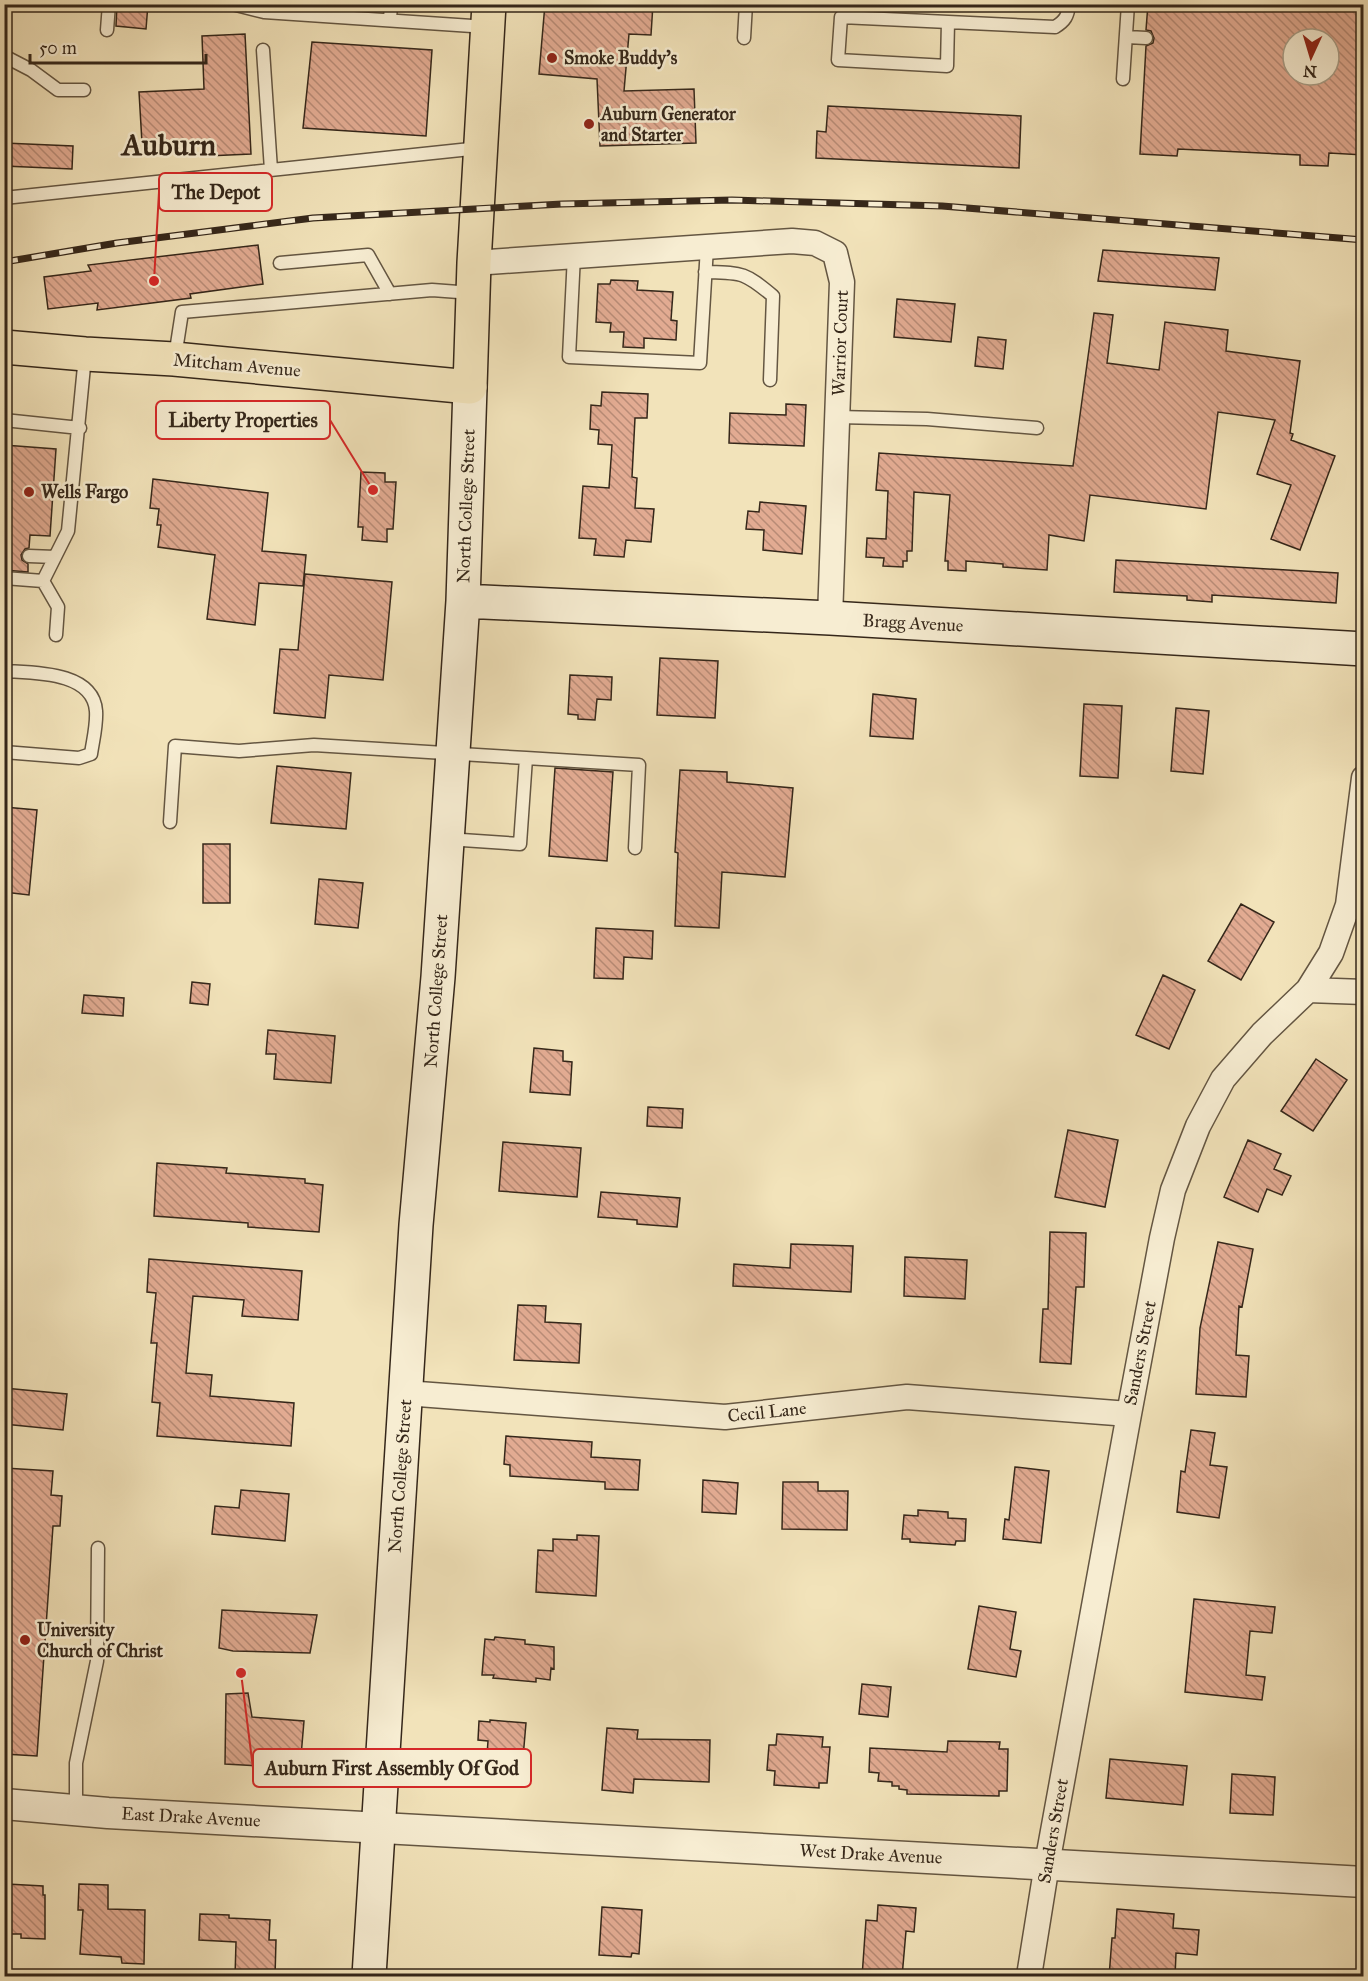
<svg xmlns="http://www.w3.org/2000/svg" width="1368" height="1981" font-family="'IM FELL Great Primer',serif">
	<defs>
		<pattern id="building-back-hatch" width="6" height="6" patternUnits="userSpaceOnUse" patternTransform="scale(1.5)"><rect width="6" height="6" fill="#e2ab92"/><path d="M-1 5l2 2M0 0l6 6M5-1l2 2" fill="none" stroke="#b88b76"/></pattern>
	</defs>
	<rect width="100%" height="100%" fill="#f2e3ba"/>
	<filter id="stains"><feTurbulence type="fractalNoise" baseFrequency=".00333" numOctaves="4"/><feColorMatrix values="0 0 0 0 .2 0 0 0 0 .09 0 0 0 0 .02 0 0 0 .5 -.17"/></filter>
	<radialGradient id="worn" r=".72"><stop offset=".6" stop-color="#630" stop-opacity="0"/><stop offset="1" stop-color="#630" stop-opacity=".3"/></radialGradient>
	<path fill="url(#building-back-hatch)" stroke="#35271a" stroke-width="1.5" fill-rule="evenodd" d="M117 4H148L146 29 116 26Z
		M545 4H653L651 35 629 34 624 91 694 89 696 143 600 146 597 79 539 74Z
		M1148 4H1364V155L1329 153 1328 166 1300 165V155L1178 149 1177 156 1140 154 1146 46 1153 43 1154 38 1151 31 1146 30ZM1293 39H1329V75H1293Z
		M245 34 251 154 207 156V140L142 143 139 92 204 89 202 36Z
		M312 42 432 50 426 136 303 128Z
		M828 106 1021 116 1019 168 816 158 817 131 826 132Z
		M4 143 73 146 72 169 4 166Z
		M258 245 263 284 190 294 191 298 97 310 98 303 48 309 44 277 91 271 88 265Z
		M1103 250 1219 258 1215 290 1098 281Z
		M611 280 638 281 637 290 673 292 671 320 677 321 676 340 644 338V348L623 347 624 332H610L611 323 596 322 598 284H610Z
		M897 299 955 304 951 342 894 337Z
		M1094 313 1113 315 1107 363 1159 370 1165 322 1228 330 1226 351 1300 361 1290 433 1293 434 1291 440 1335 456 1300 550 1271 539 1291 485 1257 474 1275 420 1218 412 1206 509 1090 495 1084 541 1049 535 1047 570 1003 567V564L966 561V571L948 570V561H945L950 495 914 492 912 551H907V561H903V567L883 566 884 558 866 557 867 538 886 539 888 491 876 490 879 453 1073 466Z
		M978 337 1006 340 1003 369 975 366Z
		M602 392 648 394 647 418H635L632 477 637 478 635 508 654 509 651 542 626 540 624 557 594 555 596 539 579 538 583 486 609 488 612 445 598 444 599 430 590 429 591 405 601 406Z
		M786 404 806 405 804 446 729 443 730 413 786 415Z
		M4 445 56 449 50 536 30 535 29 548 25 549 21 555 22 560 28 564V572L4 570Z
		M361 472 385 473V482H396L393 529H387V542L362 540 363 527H358Z
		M153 479 268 493 262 551 306 555 303 586 259 583 255 625 207 619 215 555 158 547 161 525H157L159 509 150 508Z
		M760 502 806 506 802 554 763 550 764 530 746 529 748 511 759 512Z
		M1116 560 1338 573 1336 603 1212 595V602L1187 600V596L1114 592Z
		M305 574 392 582 383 680 329 675 325 718 274 713 280 649 298 650Z
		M660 658 718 661 715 718 657 715Z
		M570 675 612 677 611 700 597 699 595 720 578 719V715L568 714Z
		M873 694 916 699 913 739 870 736Z
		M1084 704 1122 706 1118 778 1080 776Z
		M1176 708 1209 711 1203 774 1171 771Z
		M277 766 351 773 346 829 271 823Z
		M555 768 613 772 607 861 549 856Z
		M680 770 727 772V782L793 788 785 877 722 872 719 928 675 926 678 853 675 852Z
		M4 807 37 810 29 895 4 892Z
		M203 844H230V903H203Z
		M319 879 363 883 358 928 315 924Z
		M1241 904 1274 922 1241 980 1208 961Z
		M596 928 653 931 652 959 624 957 623 979 594 978Z
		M1163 975 1195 990 1169 1049 1136 1035Z
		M192 982 210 984 208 1005 190 1003Z
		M84 995 124 998 123 1016 82 1013Z
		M268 1030 335 1036 331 1083 274 1079 276 1054H266Z
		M534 1048 563 1051V1061L572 1062 570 1095 530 1092Z
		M1316 1059 1347 1080 1313 1131 1281 1111Z
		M648 1107 683 1109 682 1128 647 1126Z
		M1068 1130 1118 1140 1105 1207 1055 1197Z
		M1248 1140 1281 1154 1274 1169 1291 1176 1282 1195 1267 1189 1258 1212 1224 1197Z
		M503 1142 581 1148 577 1197 499 1191Z
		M157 1163 227 1168 226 1173 305 1179V1183L323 1185 319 1232 248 1227V1223L154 1216Z
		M601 1192 680 1198 677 1227 637 1224V1220L598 1217Z
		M1050 1232 1086 1233 1084 1287H1076L1071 1364 1040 1362 1043 1309H1048Z
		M1218 1242 1253 1249 1242 1307 1239 1306 1236 1355 1249 1356 1246 1397 1196 1394 1200 1328Z
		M791 1244 853 1246 851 1292 733 1286 734 1264 790 1268Z
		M905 1257 967 1260 965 1299 904 1296Z
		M149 1259 302 1271 298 1320 242 1316 244 1300 193 1296 186 1373 212 1375 210 1396 294 1403 291 1446 157 1436 160 1403 152 1402 157 1343H151L156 1293 147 1292Z
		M518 1305 546 1306 545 1322 581 1324 579 1363 514 1360Z
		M4 1388 67 1394 63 1430 4 1424Z
		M1191 1430 1215 1433 1210 1465 1227 1467 1219 1518 1177 1512 1181 1471 1185 1472Z
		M506 1436 592 1442 591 1457 640 1460 638 1490 605 1489V1482L510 1476V1465L504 1464Z
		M1015 1467 1049 1471 1041 1543 1003 1539 1005 1519 1009 1520Z
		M4 1468 53 1471 51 1495 62 1496 60 1526H53L37 1756 4 1754Z
		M703 1480 738 1483 736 1514 702 1512Z
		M783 1482H818V1491H848L847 1530 782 1529Z
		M241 1490 289 1494 285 1541 212 1534 215 1506 239 1508Z
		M918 1510 948 1512V1518L966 1519 965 1541H956L955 1545 910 1542V1539H902L904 1515 918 1516Z
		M577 1535 599 1536 596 1596 536 1592 538 1550 553 1551V1539L577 1540Z
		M1194 1599 1275 1607 1272 1633 1250 1631 1246 1675 1265 1677 1262 1700 1185 1692Z
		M979 1606 1016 1612 1010 1649 1021 1651 1016 1677 968 1669Z
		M222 1610 317 1615 310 1653 233 1651 219 1648Z
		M495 1637 525 1640V1644L554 1647V1669L551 1668 550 1680 536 1678V1682L493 1678 494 1675H482L485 1639 494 1640Z
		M862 1684 891 1687 888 1717 859 1714Z
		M248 1693 252 1717 304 1721 300 1768 225 1764 226 1694Z
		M490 1720 526 1723 523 1758 487 1755 488 1741 478 1740 479 1721 490 1722Z
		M607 1728 638 1730 637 1739 710 1740 709 1782 634 1779 633 1793 602 1790Z
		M777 1734 823 1737 822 1747H830L827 1783H819V1788L774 1785 775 1771 767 1770 769 1745H776Z
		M948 1741 1000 1742 999 1749H1008L1007 1791H999V1796L907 1794V1790L899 1789V1786H892V1782L878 1781 879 1773 869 1772 870 1748 947 1752Z
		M1110 1759 1187 1766 1183 1805 1106 1798Z
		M1232 1774 1275 1777 1273 1815 1230 1813Z
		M7 1884 43 1886V1895H45V1939L21 1938V1934H8V1926H4V1895H7Z
		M79 1884 108 1885V1909L145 1910 144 1964 122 1963 121 1957 80 1954 83 1910H78Z
		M878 1905 916 1908 914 1932 906 1931 902 1977H862L866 1920 877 1921Z
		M602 1907 642 1910 639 1954 632 1953 631 1957 599 1955Z
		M1117 1909 1174 1914 1173 1928 1199 1930 1197 1955 1176 1953 1175 1977H1109L1112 1938H1115Z
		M200 1914 229 1915V1918L270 1920 269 1940H276L275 1977H235L236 1942 199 1940Z"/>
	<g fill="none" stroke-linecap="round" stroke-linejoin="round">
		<g stroke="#645642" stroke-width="15">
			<path id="service" d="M232 4 264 12 487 27
				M390 20 391 4
				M948 22 947 66 838 60 841 17 1055 27C1065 21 1068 16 1069 4
				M107 30 109 4
				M1127 37 1146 38
				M744 38 746 4
				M263 50 271 170
				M4 56 31 70 58 90H84
				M1123 79 1128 4
				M4 198 480 148
				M574 255 569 357 700 363 707 247
				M280 263 368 255 390 294
				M705 272C743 273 744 272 773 296L770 380
				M175 357 182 312 432 290 472 293
				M837 417 927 419 1037 428
				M4 420 80 428
				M29 556 55 557
				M4 578 43 581
				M43 581 68 531 85 356
				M43 581 58 607 56 635
				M4 671C33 673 93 671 96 711 97 725 93 740 91 754L79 758 4 752
				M526 758 639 765 635 848
				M170 822 175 746 239 751 314 745 526 758 520 844 447 839
				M76 1810V1763L97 1661 98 1548"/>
		</g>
		<g stroke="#645642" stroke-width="27">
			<path id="minor" d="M474 263 792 241 815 243 835 253 842 282 830 618
				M1308 990 1364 992
				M405 1393 725 1417 907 1397 1129 1414
				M1029 1976 1047 1864 1129 1414 1162 1238 1173 1190 1198 1126 1223 1079 1262 1034 1308 990 1331 953 1348 905 1364 778"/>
		</g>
		<g stroke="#645642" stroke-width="33">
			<path id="tertiary" d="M4 1804 108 1813 1364 1882"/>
		</g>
		<g stroke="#35271a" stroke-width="36">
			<path id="secondary" d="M463 601 830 618 1364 649
				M369 1976 416 1225 438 977 463 601 470 387"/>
		</g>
		<g stroke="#35271a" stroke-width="36">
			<path id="primary" d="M4 347 85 354 174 359 470 387 474 263 489 4"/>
		</g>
		<use href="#service" stroke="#f7edd2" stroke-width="12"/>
		<use href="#minor" stroke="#f7edd2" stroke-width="24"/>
		<use href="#tertiary" stroke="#f7edd2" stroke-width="30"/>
		<use href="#secondary" stroke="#f7edd2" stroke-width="33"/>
		<use href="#primary" stroke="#f2e3ba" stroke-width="33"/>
		<g stroke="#35271a" stroke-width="7">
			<path id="rail" d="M4 262 117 243 313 218 562 204 732 200 942 206 1364 240"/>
		</g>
		<use href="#rail" stroke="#f7edd2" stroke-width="4.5" stroke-dasharray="14" stroke-linecap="butt"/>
	</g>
	<g fill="#8f2418" stroke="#f7edd2" stroke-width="2">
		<circle cx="552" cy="58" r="6"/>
		<circle cx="589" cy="124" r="6"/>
		<circle cx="29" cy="492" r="6"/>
		<circle cx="25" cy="1640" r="6"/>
	</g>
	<g text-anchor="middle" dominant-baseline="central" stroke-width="5" stroke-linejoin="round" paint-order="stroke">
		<g font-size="18" font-weight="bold" fill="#35271a" stroke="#f7edd2" text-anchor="start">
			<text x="564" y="58">Smoke Buddy's</text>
			<text x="601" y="114">Auburn Generator<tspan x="601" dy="21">and Starter</tspan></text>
			<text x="41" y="492">Wells Fargo</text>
			<text x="37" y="1630">University<tspan x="37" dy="21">Church of Christ</tspan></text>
		</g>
		<g font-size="18" fill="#35271a" stroke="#f7edd2">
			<text transform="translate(840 343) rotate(-88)">Warrior Court</text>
			<text transform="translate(237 365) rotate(5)">Mitcham Avenue</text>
			<text transform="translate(466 506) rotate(-88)">North College Street</text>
			<text transform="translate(913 623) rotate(3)">Bragg Avenue</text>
			<text transform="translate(436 991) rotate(-86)">North College Street</text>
			<text transform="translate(1140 1353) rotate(-79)">Sanders Street</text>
			<text transform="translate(767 1412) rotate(-6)">Cecil Lane</text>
			<text transform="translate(400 1476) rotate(-86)">North College Street</text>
			<text transform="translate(191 1817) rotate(3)">East Drake Avenue</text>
			<text transform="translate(1053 1831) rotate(-80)">Sanders Street</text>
			<text transform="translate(871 1854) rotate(3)">West Drake Avenue</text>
		</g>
		<g font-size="30" font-weight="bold" fill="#35271a" stroke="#f7edd2">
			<text x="169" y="145">Auburn</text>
		</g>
	</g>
	<path fill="none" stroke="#d62828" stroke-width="2" d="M154 281L159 192M373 490L330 420M241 1673L253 1768"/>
	<g fill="#d62828" stroke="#f7edd2" stroke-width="2">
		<circle cx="154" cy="281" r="6"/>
		<circle cx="373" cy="490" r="6"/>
		<circle cx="241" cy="1673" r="6"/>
	</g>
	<g fill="#f7edd2" stroke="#d62828" stroke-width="2">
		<rect x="159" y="173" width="113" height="38" rx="6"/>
		<rect x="156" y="401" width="174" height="38" rx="6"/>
		<rect x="253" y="1749" width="278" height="38" rx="6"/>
	</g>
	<g font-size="20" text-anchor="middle" font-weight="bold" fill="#35271a">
		<text x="216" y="199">The Depot</text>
		<text x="243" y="427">Liberty Properties</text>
		<text x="392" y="1775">Auburn First Assembly Of God</text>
	</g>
	<rect width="1368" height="1981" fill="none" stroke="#f2e3ba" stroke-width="24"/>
	<rect x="6" y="6" width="1356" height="1969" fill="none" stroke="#35271a" stroke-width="3"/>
	<rect x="12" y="12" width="1344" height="1957" fill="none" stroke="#35271a" stroke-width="1.5"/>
	<g transform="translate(1311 57) rotate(184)"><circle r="28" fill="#f7edd2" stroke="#a99e88" stroke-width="1.5"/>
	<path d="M0-4.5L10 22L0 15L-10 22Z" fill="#8f2418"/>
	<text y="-9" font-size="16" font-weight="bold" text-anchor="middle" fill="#35271a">N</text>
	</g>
	<path d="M30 54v9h176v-9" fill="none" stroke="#35271a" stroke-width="3"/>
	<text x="39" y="54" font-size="18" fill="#35271a" stroke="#f7edd2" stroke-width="4.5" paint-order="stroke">50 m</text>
	<rect width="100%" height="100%" filter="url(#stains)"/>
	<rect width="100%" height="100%" fill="url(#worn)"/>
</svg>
